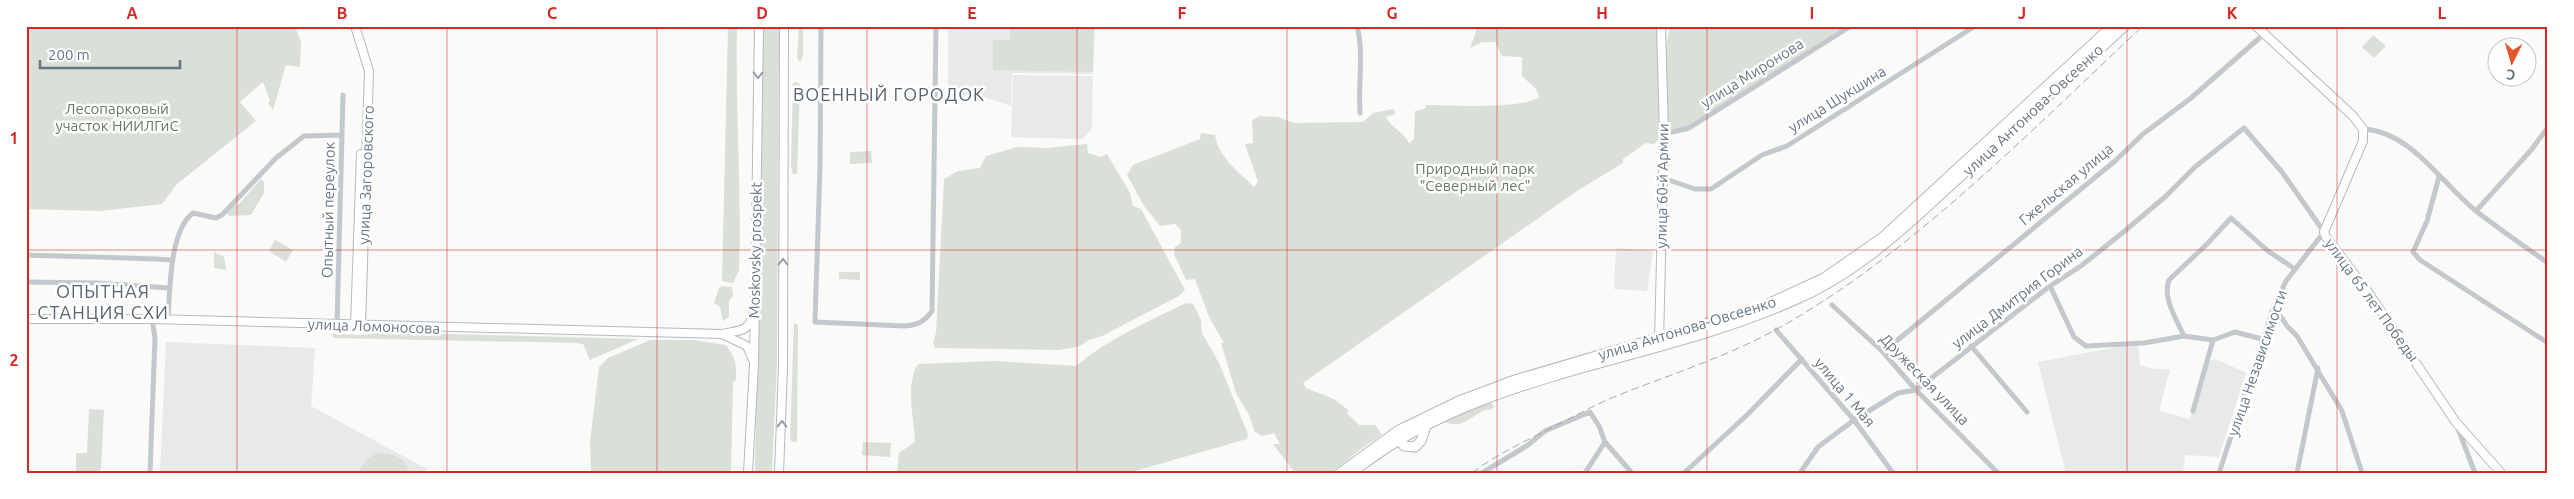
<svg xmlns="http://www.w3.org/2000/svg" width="2574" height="499" font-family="Ubuntu,sans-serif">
	<rect width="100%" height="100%" fill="#fafaf8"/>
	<path fill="#e8e9e9" d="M948 26H1095L1093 74 1012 73 1011 106 981 96 951 95 948 91Z
		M1013 75 1093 76 1092 128 1083 139 1011 137Z
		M1616 248 1653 251 1647 291 1614 289Z
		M166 342 315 348 311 406 427 469V473H160Z
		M2138 343 2140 365 2155 369H2170L2159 411 2190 419 2206 361 2216 359 2246 373 2219 457 2185 455 2183 473H2066L2038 362Z"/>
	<path fill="#dadfd7" d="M26 26H295L301 42 300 67 286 65 273 110 268 103 270 100 263 82 240 102 256 121 177 184 162 204 100 211 26 209Z
		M728 26H737C735 108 742 189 739 270L733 283 722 281Z
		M762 26H779L777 363 772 473H755Z
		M799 26 803 28V56L800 62 797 58Z
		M1010 26H1094L1093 72 993 70V40H1010Z
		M1478 26H1660L1659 139 1654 144 1646 143 1623 159V163L1577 191 1303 383 1306 388 1334 399 1348 410 1347 413 1359 425H1375L1382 435 1362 448 1331 473H1295L1273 444H1280L1274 433 1262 436 1255 432 1249 415 1236 393 1221 343H1224L1209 317 1195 279 1186 280 1174 254 1175 247 1181 243V230L1175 224 1160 226 1144 206 1127 175 1133 165 1200 139 1201 133 1215 135C1218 157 1239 172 1254 187L1258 182 1245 144 1253 143 1252 120 1260 116 1278 117 1294 123 1363 122 1373 113 1394 109 1395 114 1386 117C1392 129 1403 131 1409 143L1414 139 1415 111 1424 109 1427 105C1452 105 1520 110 1539 97L1536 89 1522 76V57L1502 56 1495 42H1482L1470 48Z
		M1670 26H1845L1839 34 1689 128 1673 132 1670 129 1667 131 1668 115 1664 99 1667 72 1666 46Z
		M2373 35 2386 46 2374 58 2362 47Z
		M796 82 800 84 797 174H793L791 167 793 83Z
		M1087 144 1088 153 1100 157 1107 154 1130 193 1133 206 1141 209 1185 290 1179 296 1102 336 1089 340 1078 347 1058 350 935 348 933 342 936 333 944 179 958 171 980 168 986 156 1017 147 1047 148Z
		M871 151 872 163 850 164V152Z
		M261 179 264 182V193L251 215 229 216 227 211 232 205 239 204Z
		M275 240 293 250 286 262 269 251Z
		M214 252 224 257 226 270 214 268Z
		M839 272H860V280L839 279Z
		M722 286 732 287 733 296 729 301V317L723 321 720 307 714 303 719 288Z
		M1186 303 1193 304 1201 320 1202 333 1219 363 1248 434 1247 439 1128 473H897L899 453 915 442C914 417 905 385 918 364L995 361 1076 366C1108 339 1149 321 1186 303Z
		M794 323 798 325 797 441 794 442 790 440Z
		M375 332 638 339 590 360 583 344 576 343 334 338 331 334 366 335Z
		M650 340H694L726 345C735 357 737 365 736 380L733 382 731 473H591L590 442 599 367 608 358Z
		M1491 402 1494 407C1489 411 1487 409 1483 411 1467 419 1462 430 1443 421Z
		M89 409 104 410 101 469 97 473H76V453H87Z
		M863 442 891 443 890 457 862 455Z
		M380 453C394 453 406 458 410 473H359C362 462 369 456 380 453Z"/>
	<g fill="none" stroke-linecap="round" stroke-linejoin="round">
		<g stroke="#b3babf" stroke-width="10">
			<path id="secondary" d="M355 26 369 71 361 326
				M2256 26 2353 116 2363 129V141L2324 232 2326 237 2368 292 2455 421 2501 473
				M26 319H152L722 334C738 330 749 333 753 314
				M355 326 361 154
				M724 335 747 346 753 360
				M1659 342 1664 134 1661 26"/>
		</g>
		<g stroke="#b5babe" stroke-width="10">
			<path id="primary" d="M748 473 754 365 759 26
				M779 473 783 367 784 26"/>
		</g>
		<g stroke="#b4b9bd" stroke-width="11">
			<path id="highway" d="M1397 435 1404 446 1415 447 1421 441 1427 423
				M1340 473 1399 430 1459 401 1515 380 1759 308 1824 278 1883 237 2112 26
				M1352 473C1479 370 1651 365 1797 299 1841 280 1879 250 1915 218L2125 26"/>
		</g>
		<path stroke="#c3c8cc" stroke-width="5" d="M821 26 820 167 815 322 904 326C918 325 924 322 932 311L936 26
			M1357 26C1364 51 1358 86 1360 113
			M2363 129C2411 131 2442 184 2476 211 2499 229 2524 246 2548 263
			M1664 134 1689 128 1851 26
			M2439 177 2427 221 2413 252 2420 260 2548 343
			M1663 178 1695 189H1711L1762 155 1787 146 1975 26
			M2476 211 2532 149 2548 127
			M26 255C75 257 123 257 172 260
			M26 282 98 283 169 288
			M2050 286 2074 337 2086 346 2144 343 2184 336
			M1832 305 1883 352 1916 390 1998 473
			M2274 306 2287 326 2297 336 2342 411 2362 473
			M168 320C170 292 169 231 193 213L216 218 222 215 276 158 304 136 342 135
			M337 325 343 95
			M1776 330 1854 420 1893 473
			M2262 339 2235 332 2213 340 2184 336C2177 320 2162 298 2169 280L2208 243 2231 218 2268 251 2295 269
			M1971 346 2027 412
			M1883 352 2115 161 2143 134 2191 98 2264 34
			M2193 411 2213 340
			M2457 426 2475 473
			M150 473 155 338 152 319
			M1482 473 1528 445 1545 431 1590 412 1599 426 1605 442 1632 473
			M1585 473 1605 442
			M1684 473 1747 415 1802 359
			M1800 473 1818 447 1854 420 1898 393 1916 390 2050 286 2081 266 2126 230 2166 196 2195 167 2244 128 2282 172 2324 232 2286 281 2274 306 2219 473
			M2297 473 2318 368"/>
		<use href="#secondary" stroke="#fff" stroke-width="8"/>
		<use href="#primary" stroke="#fff" stroke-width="8"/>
		<use href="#highway" stroke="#fff" stroke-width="9"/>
		<path stroke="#a2aab0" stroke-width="1" stroke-dasharray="8 4" stroke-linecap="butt" d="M1472 473C1494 456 1518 445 1543 432 1565 421 1587 409 1609 399 1665 376 1725 358 1779 328 1914 252 2030 131 2143 26"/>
	</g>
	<defs><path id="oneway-chevron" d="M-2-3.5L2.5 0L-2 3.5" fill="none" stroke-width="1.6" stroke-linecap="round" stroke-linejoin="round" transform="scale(1.25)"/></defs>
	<g stroke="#939fa8">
		<use href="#oneway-chevron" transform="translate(758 75) rotate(91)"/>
		<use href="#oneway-chevron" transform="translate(783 262) rotate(-90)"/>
		<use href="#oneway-chevron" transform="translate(782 424) rotate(-89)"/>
	</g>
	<path fill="none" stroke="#d62828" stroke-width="1" stroke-opacity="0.55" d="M237 26V473M447 26V473M657 26V473M867 26V473M1077 26V473M1287 26V473M1497 26V473M1707 26V473M1917 26V473M2127 26V473M2337 26V473M26 250H2548"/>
	<g text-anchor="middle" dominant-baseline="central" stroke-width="5" stroke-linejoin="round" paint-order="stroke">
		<g font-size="15" fill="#657683" stroke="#fff">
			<text transform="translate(1752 73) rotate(-32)">улица Миронова</text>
			<text transform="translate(1837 99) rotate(-32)">улица Шукшина</text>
			<text transform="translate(2033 110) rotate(-43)">улица Антонова-Овсеенко</text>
			<text transform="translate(366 175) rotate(-88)">улица Загоровского</text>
			<text transform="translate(2066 184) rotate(-40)">Гжельская улица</text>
			<text transform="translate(1662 186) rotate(-89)">улица 60-й Армии</text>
			<text transform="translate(328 210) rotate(-89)">Опытный переулок</text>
			<text transform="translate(755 250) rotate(-89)">Moskovsky prospekt</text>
			<text transform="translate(2017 297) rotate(-37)">улица Дмитрия Горина</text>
			<text transform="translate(2372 300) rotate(54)">улица 65 лет Победы</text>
			<text transform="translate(374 326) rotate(2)">улица Ломоносова</text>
			<text transform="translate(1687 328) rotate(-17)">улица Антонова-Овсеенко</text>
			<text transform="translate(2257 363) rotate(-71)">улица Независимости</text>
			<text transform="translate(1925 379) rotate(46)">Дружеская улица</text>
			<text transform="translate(1845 392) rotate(50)">улица 1 Мая</text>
		</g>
		<g font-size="15" fill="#687a64" stroke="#fff">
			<text x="117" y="108">Лесопарковый<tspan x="117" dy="17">участок НИИЛГиС</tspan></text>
			<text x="1475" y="168">Природный парк<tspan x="1475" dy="17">"Северный лес"</tspan></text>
		</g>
		<g font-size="18" letter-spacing="1" fill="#57646e" stroke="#fff">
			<text x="889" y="94">ВОЕННЫЙ ГОРОДОК</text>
			<text x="103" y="291">ОПЫТНАЯ<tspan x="103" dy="21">СТАНЦИЯ СХИ</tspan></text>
		</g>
	</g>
	<rect width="2574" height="499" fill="none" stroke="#ffffff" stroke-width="55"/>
	<g transform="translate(2512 62) rotate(185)"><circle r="24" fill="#ffffff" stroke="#c1c8cd"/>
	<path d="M0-4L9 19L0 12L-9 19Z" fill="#e4572e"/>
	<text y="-8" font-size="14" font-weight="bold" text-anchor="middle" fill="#657683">С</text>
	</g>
	<path d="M40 60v8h140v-8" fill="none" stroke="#657683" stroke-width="2.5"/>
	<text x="48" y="60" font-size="15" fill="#657683" stroke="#ffffff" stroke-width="4" paint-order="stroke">200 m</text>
	<rect x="28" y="28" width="2518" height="444" fill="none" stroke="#d62828" stroke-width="2"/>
	<g font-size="16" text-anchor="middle" font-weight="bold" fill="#d62828">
		<text x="132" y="19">A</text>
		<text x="342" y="19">B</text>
		<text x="552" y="19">C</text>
		<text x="762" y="19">D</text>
		<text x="972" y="19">E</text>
		<text x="1182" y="19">F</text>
		<text x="1392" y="19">G</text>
		<text x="1602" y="19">H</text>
		<text x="1812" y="19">I</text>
		<text x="2022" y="19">J</text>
		<text x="2232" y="19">K</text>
		<text x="2442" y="19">L</text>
		<text x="14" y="144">1</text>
		<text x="14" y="366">2</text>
	</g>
</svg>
